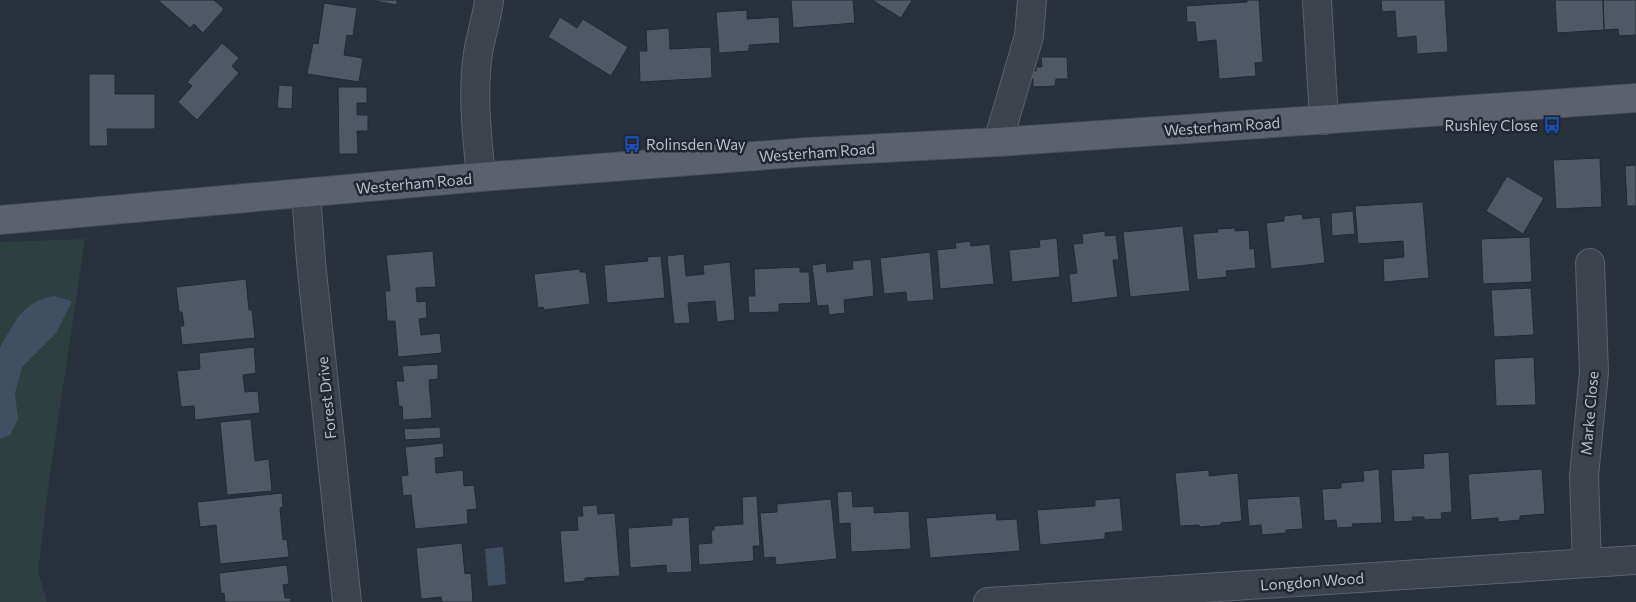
<svg xmlns="http://www.w3.org/2000/svg" width="1636" height="602" font-family="Commissioner,sans-serif">
	<rect width="100%" height="100%" fill="#29313d"/>
	<path fill="#2e3f40" d="M85 239 50 474 38 571 47 602H0V242Z"/>
	<path fill="#414e64" d="M54 296 72 301 56 333 22 367 15 393 18 419 10 435 0 439V348L2 344C16 320 24 301 54 296Z
		M503 547 506 584 488 586 485 549Z"/>
	<path fill="#4f5865" stroke="#232a34" d="M158 0H214L224 9 203 33 194 24 190 28Z
		M369 0H397V5Z
		M791 0H853L855 23 793 28Z
		M872 0H912L901 18Z
		M1247 0H1259L1263 62 1255 63 1256 76 1219 79 1216 40 1197 42 1195 22H1187L1186 6 1247 2Z
		M1381 0H1445L1448 52 1417 54 1416 36 1397 38 1395 11 1382 12Z
		M1555 0H1603L1604 30 1557 33Z
		M1603 0H1636V35L1619 36 1618 29 1604 30Z
		M324 3 357 8 353 36 347 35 344 55 363 58 359 82 307 74 313 43 318 44Z
		M747 10V19L779 17 780 43 749 45V51L719 53 716 12Z
		M560 17 577 28 583 19 628 47 611 76 548 37Z
		M669 28 670 49 711 47 712 78 640 82 639 51H647L646 30Z
		M222 43 239 58 232 66 239 73 197 120 178 102 192 86 187 82Z
		M1041 57H1067L1068 79H1056L1055 86 1033 87V79H1022V71H1036V67H1042Z
		M89 74H115V94H155V129H107L108 146H89Z
		M279 85 293 86 292 109 277 108Z
		M338 87H367V103H357V115H368V131H357L358 154H339Z
		M1600 158 1602 207 1556 209 1553 160Z
		M1636 165V206H1627L1625 166Z
		M1507 176 1544 198 1523 234 1486 211Z
		M1423 202 1429 278 1384 282 1383 259 1404 257 1403 241 1358 244 1355 206Z
		M1353 211 1355 234 1332 236 1331 213Z
		M1302 214 1303 219 1320 217 1325 263 1271 269 1266 223 1284 221V216Z
		M1183 226 1190 291 1130 297 1123 232Z
		M1235 228V231L1249 230 1250 249 1254 248 1256 268 1226 271 1227 277 1197 280 1193 234 1218 232 1217 229Z
		M1105 231V236L1116 235 1119 260H1113L1118 297 1072 303 1069 274 1077 273 1073 244 1083 243 1082 234Z
		M1530 237 1532 282 1483 284 1481 239Z
		M1057 238 1060 277 1012 282 1009 250 1040 247 1039 240Z
		M970 241 971 246 990 244 994 284 940 289 937 250 956 248 955 243Z
		M433 251 436 287 416 288 417 302 426 301 427 318 419 319 421 335 440 333 442 353 398 357 395 321H387L385 291H390L386 255Z
		M930 252 934 300 907 302 906 292 884 294 880 258Z
		M684 254 686 276 704 274 703 265 730 262 735 320 717 322 715 301 688 303 690 323 674 324 667 256Z
		M661 256 665 298 607 303 604 265 648 261 647 257Z
		M871 259 874 296 844 300 845 313 829 315 828 305 817 306 812 265 826 263 827 272 853 269 852 261Z
		M800 267V272H809L811 303 779 304V312L749 313 748 296H755L754 269Z
		M580 269V272H586L590 304 544 310 543 307 538 308 534 274Z
		M246 279 249 310H252L255 338 182 345 180 326H184L182 312H179L176 287Z
		M1531 288 1534 335 1494 337 1491 290Z
		M254 347 256 373 243 375 245 392 258 391 260 413 195 420 194 406 181 407 177 371 200 369 199 353Z
		M1534 357 1536 405 1496 406 1494 359Z
		M438 364V379L429 380 432 418 403 420 402 406 399 407 396 381H404L402 366Z
		M251 419 255 461 269 459 272 491 227 495 220 422Z
		M440 427 441 438 405 440 404 429Z
		M443 443 444 457 435 458 436 473 463 470 464 486 474 485 477 509 467 510 468 524 415 529 411 495 403 496 401 476 408 475 405 447Z
		M1449 452 1452 512 1441 513 1442 519 1424 520V517H1412L1413 521 1394 522 1391 470 1424 468 1423 454Z
		M1379 469 1382 523 1352 524 1353 527 1337 528 1336 520 1324 521 1322 489 1341 488V483L1364 481 1363 471Z
		M1542 469 1545 514 1520 516V520L1498 522V518L1471 520 1468 474Z
		M1209 470V476L1238 473 1242 521 1221 523V525L1199 527V525L1180 526 1175 473Z
		M852 491 853 507 874 506V513L909 511 911 549 851 552 850 523 839 524 837 492Z
		M282 493 283 507 280 508 283 540 287 539 289 557 220 564 216 525 200 527 197 502Z
		M757 496 760 546H753L754 561 699 565 698 544 712 543 711 530H714V526L743 524 742 497Z
		M1300 496 1303 529 1286 530V533L1262 535 1261 525 1249 526 1247 499Z
		M1120 498 1123 531 1105 533V539L1040 545 1037 510 1095 506V500Z
		M831 499 837 559 776 565 775 557 764 558 760 513 777 512V504Z
		M597 505 598 514 615 513 620 576 585 578V581L564 583 560 531 578 530 577 516H583L582 506Z
		M996 513 997 520 1017 519 1020 551 930 558 926 518Z
		M689 517 692 572 667 573 666 565 630 568 628 528 672 525V518Z
		M462 543 465 574 471 573 473 602H442L441 597 421 599 416 548Z
		M287 565 289 584 283 585 285 598H291V602H225L224 593 221 594 219 573Z"/>
	<g fill="none" stroke-linecap="round" stroke-linejoin="round">
		<g stroke="#5a616b" stroke-width="30">
			<path id="minor" d="M1317 0 1324 120
				M998 142 1029 36 1032 0
				M481 177C477 136 472 94 478 53 481 35 487 18 489 0
				M306 193 311 262 347 602
				M1587 563 1584 476 1594 372 1590 263
				M988 602 1636 560"/>
		</g>
		<g stroke="#464c56" stroke-width="30">
			<path id="major" d="M0 220 481 177 808 152 998 142 1636 98"/>
		</g>
		<use href="#minor" stroke="#3c434d" stroke-width="28"/>
		<use href="#major" stroke="#5b626d" stroke-width="28"/>
	</g>
	<defs>
		<g id="bus-bare" transform="scale(1.35)"><path d="M-5-6H5V4H4V6H2V4H-2V6H-4V4H-5ZM-3.5-4V0h7V-4ZM-3.5 1.2v1.5H-2V1.2ZM2 1.2v1.5H3.5V1.2Z" fill="#1a4fb4" stroke="#212832" stroke-width="2.5" paint-order="stroke"/></g>
	</defs>
	<g fill-rule="evenodd">
		<use href="#bus-bare" x="1552" y="125"/>
		<use href="#bus-bare" x="632" y="144"/>
	</g>
	<g text-anchor="middle" dominant-baseline="central" stroke-width="5" stroke-linejoin="round" paint-order="stroke">
		<g font-size="15" fill="#b9bec8" stroke="#212832" text-anchor="end">
			<text x="1538" y="125">Rushley Close</text>
			<text x="646" y="144" text-anchor="start">Rolinsden Way</text>
		</g>
		<g font-size="15" fill="#b9bec8" stroke="#212832">
			<text transform="translate(1222 126) rotate(-4)">Westerham Road</text>
			<text transform="translate(817 152) rotate(-4)">Westerham Road</text>
			<text transform="translate(414 183) rotate(-5)">Westerham Road</text>
			<text transform="translate(326 398) rotate(-96)">Forest Drive</text>
			<text transform="translate(1589 413) rotate(-85)">Marke Close</text>
			<text transform="translate(1312 581) rotate(-4)">Longdon Wood</text>
		</g>
	</g>
</svg>
